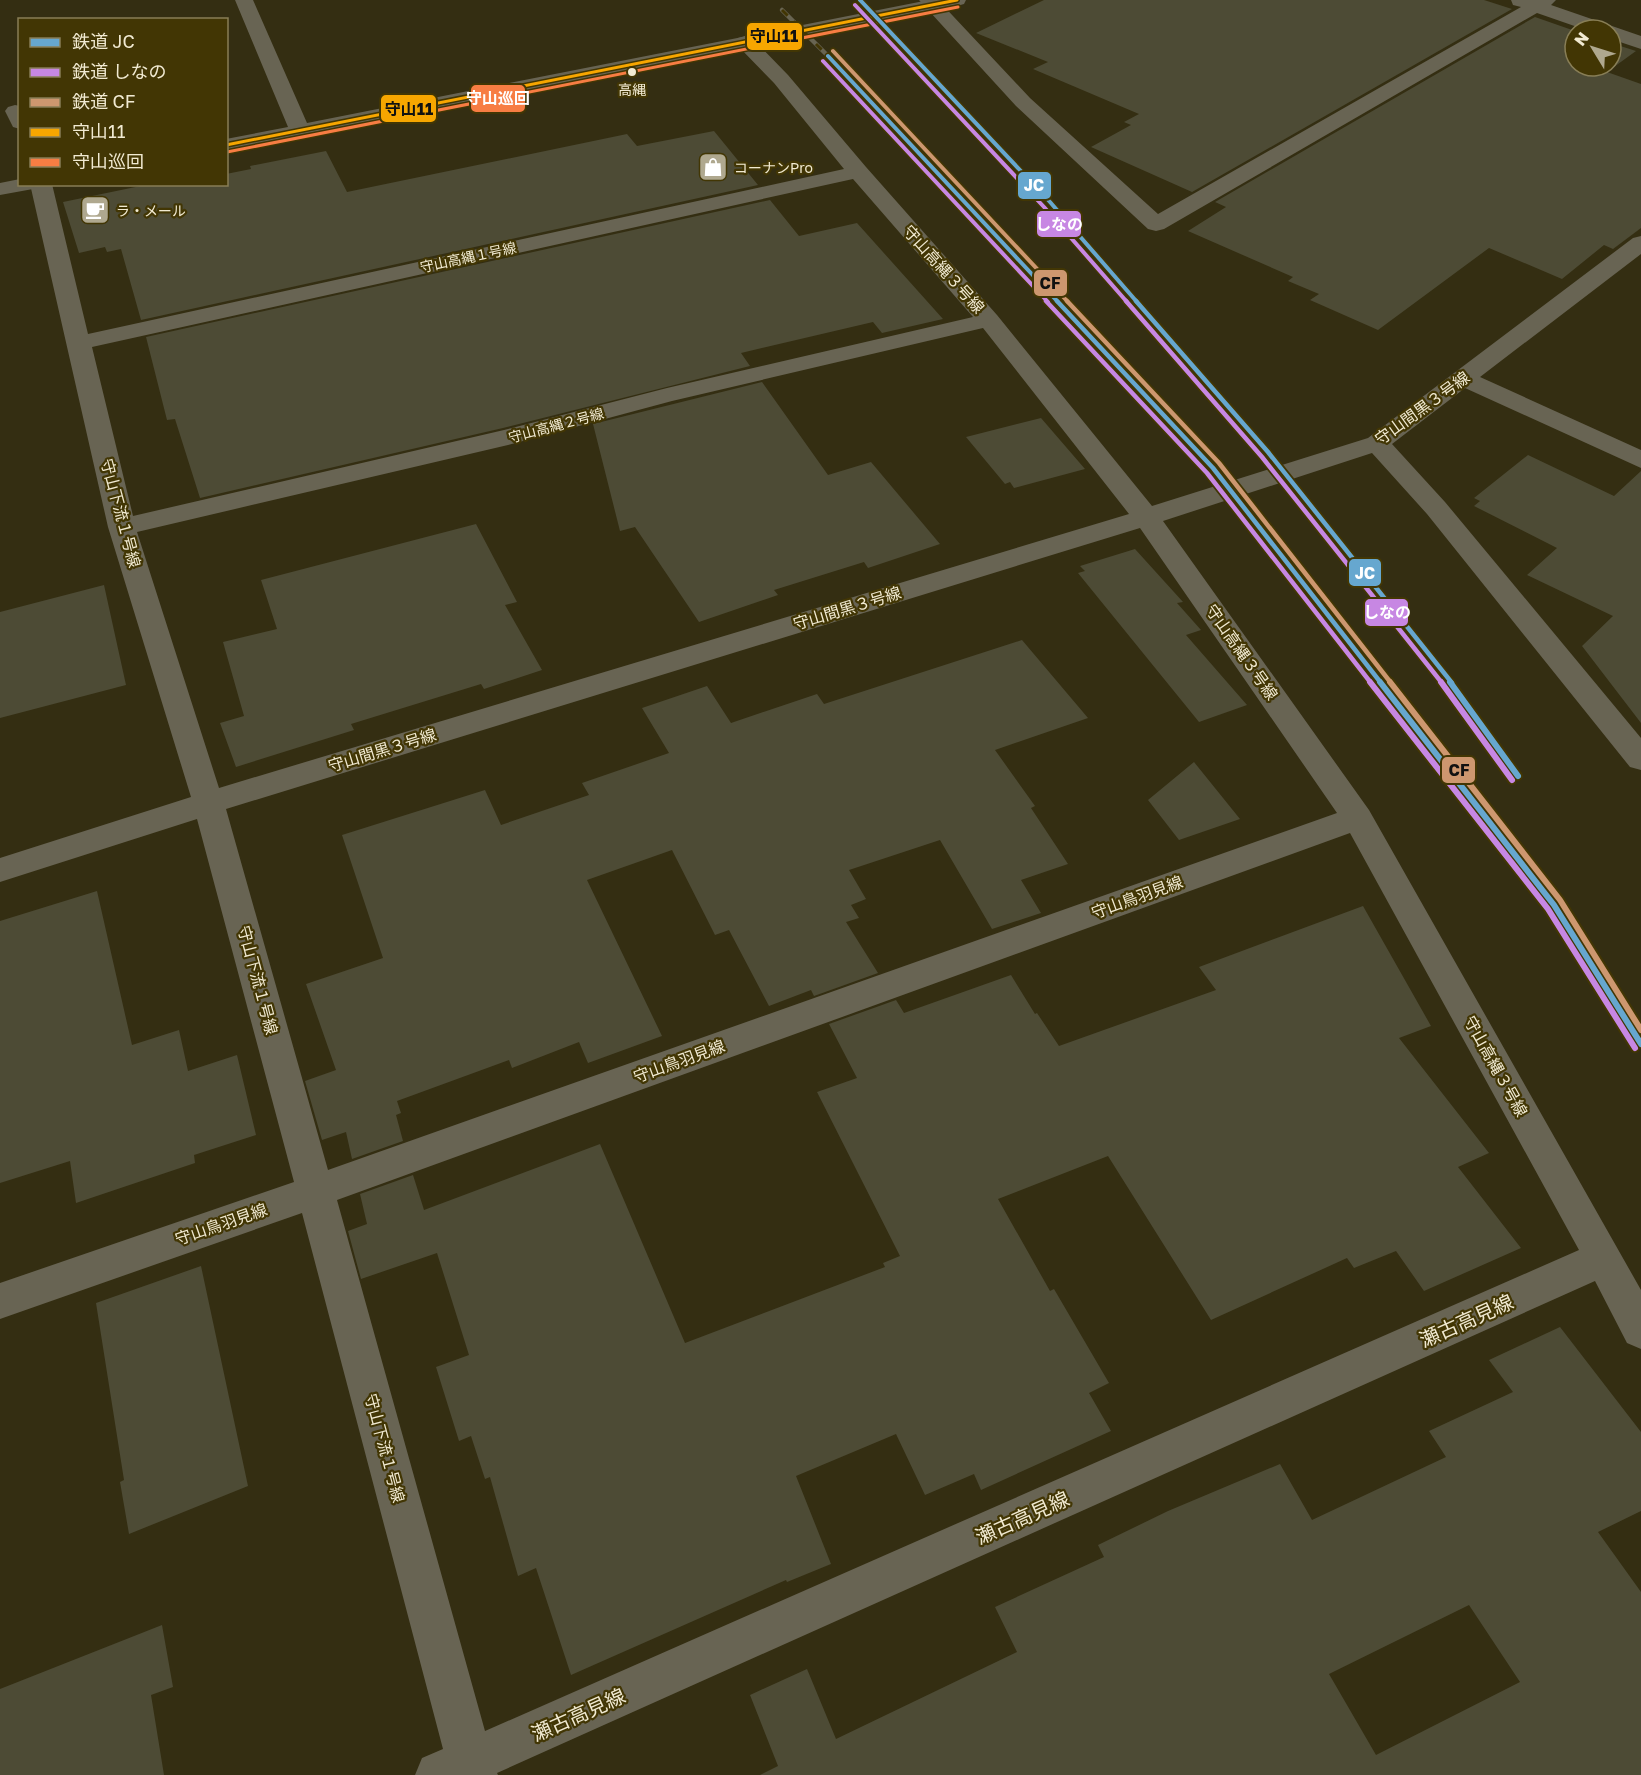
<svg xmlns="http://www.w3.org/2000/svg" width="1641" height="1775" font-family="'Golos Text','Noto Sans JP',sans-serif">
	<rect width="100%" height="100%" fill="#342e12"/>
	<path fill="#4d4b35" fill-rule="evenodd" d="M1044 0H1484L1512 9 1192 192 1091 147 1131 125 1124 122 1139 114 1033 69 1048 62 976 33Z
		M1535 17 1575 31V66H1611V43L1636 51 1607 72 1641 84V228L1613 249 1604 245 1562 279 1489 248 1378 330 1310 300 1319 294 1288 281 1293 277 1188 231 1226 207 1215 202Z
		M714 131 758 185 141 320 121 249 107 252 105 247 79 253 63 202 150 184H226V174L251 169 250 166 326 151 347 192 627 134 637 146Z
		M770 200 799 236 857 223 943 319 882 333 873 322 741 353 750 366 503 428 200 498 175 419 167 420 146 337Z
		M762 382 828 475 871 462 940 544 868 568 864 562 774 590 778 595 699 622 635 527 620 531 593 424Z
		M1041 418 1085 469 1014 488 1010 482 1005 484 966 437Z
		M1528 455 1614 496 1641 471V723L1582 646 1613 616 1527 575 1557 548 1474 506 1480 501 1474 498Z
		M476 524 517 602 505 605 542 670 484 689 481 684 351 724 354 730 236 767 220 723 244 716 223 642 277 629 261 580Z
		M1135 549 1183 602 1177 603 1201 630 1186 635 1247 705 1199 722 1078 573 1085 571 1080 566Z
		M104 585 126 685 0 718V612Z
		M1022 640 1088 718 995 750 1035 806 1031 808 1068 864 1021 880 1041 913 992 929 940 840 849 870 866 899 851 905 859 918 846 922 878 973 814 996 811 990 769 1006 729 930 715 935 672 850 587 880 662 1036 588 1063 579 1042 512 1068 509 1060 397 1101 401 1113 396 1115 403 1141 352 1159 346 1132 322 1140 305 1081 336 1070 306 984 383 958 342 835 485 790 501 825 589 795 582 783 669 753 642 708 707 686 731 723 817 694 824 704Z
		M1194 762 1240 819 1179 840 1148 800Z
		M97 891 132 1045 179 1030 188 1071 237 1055 256 1135 194 1155 195 1163 76 1203 70 1161 0 1183V921Z
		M1363 906 1431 1026 1399 1038 1489 1153 1458 1167 1521 1248 1424 1291 1396 1251 1354 1268 1347 1258 1211 1320 1108 1156 998 1199 1050 1291 1054 1289 1109 1383 1089 1393 1111 1431 981 1490 974 1474 925 1495 896 1434 796 1476 831 1564 787 1582 786 1580 571 1675 536 1568 518 1576 490 1477 485 1479 471 1436 459 1441 436 1367 469 1355 437 1253 361 1279 348 1231 367 1224 360 1194 413 1175 424 1210 600 1144 685 1343 885 1267 883 1263 900 1256 817 1092 857 1078 829 1024 896 1000 904 1013 1011 975 1035 1014 1037 1013 1059 1046 1216 990 1199 967Z
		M201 1266 248 1486 129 1534 120 1482 124 1480 96 1303Z
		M1560 1327 1641 1432V1511L1598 1532 1641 1592V1775H760L778 1766 750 1695 807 1669 836 1739 1017 1652 995 1607 1104 1557 1098 1545 1168 1511 1280 1464 1312 1520 1446 1457 1429 1431 1513 1392 1489 1360ZM1469 1605 1520 1682 1376 1755 1329 1674Z
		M162 1625 173 1687 151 1695 164 1775H0V1689Z"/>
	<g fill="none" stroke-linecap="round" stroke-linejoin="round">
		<path fill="#686453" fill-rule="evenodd" d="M919 0H938L1030 98 1158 214 1521 7 1513 5 1511 0H1556L1551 5 1641 36V49L1611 39V30H1586L1537 13 1164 229 1156 231 1148 229 1016 106Z
			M745 36 752 38 788 75 866 167 997 315 1152 506 1368 438 1633 238 1641 236V254L1480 377 1641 450V468L1465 388 1392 444 1445 502 1641 738V770L1630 767 1427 514 1372 453 1163 521 1369 810 1641 1290V1349L1627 1343 1595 1281 497 1773 498 1775H415L422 1758 443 1749 302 1213 0 1319V1283L294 1182 197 819 0 882V858L191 797 108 527 30 184H52L88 334 844 169 774 83 738 46 735 42 738 38ZM853 179 973 317 667 388 504 430 133 516 92 347ZM983 328 1129 514 219 788 137 532 508 445 672 401ZM1140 528 1337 813 328 1170 226 809ZM1350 833 1579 1250 485 1731 337 1200Z
			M15 105 20 106V129L13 127 5 111 8 107Z"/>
		<path fill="#686453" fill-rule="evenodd" d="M235 0H253L307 123 929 0H966L964 4 957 6 226 151V139L288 127Z
			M20 179V184H35L33 189 0 195V183Z"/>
		<g stroke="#686451" stroke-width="4.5">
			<path id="rail" d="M782 10 828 56"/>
		</g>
		<use href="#rail" stroke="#423604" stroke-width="3" stroke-dasharray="8" stroke-linecap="butt"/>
		<g stroke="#423604" stroke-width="6">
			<path id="bus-1" d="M226 145 957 0"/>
		</g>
		<g stroke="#423604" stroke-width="6">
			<path id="bus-2" d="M227 152 958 7"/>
		</g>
		<use href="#bus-1" stroke="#f7a600" stroke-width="3"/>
		<use href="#bus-2" stroke="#f77d43" stroke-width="3"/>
		<g stroke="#423604" stroke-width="7">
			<path id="rail-1-far2" d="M860 0 1050 202 1137 302
				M828 56 1058 302"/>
		</g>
		<g stroke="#423604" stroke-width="8">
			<path id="rail-1-far1" d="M1057 301 1213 468 1381 683
				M1136 301 1268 452 1452 683"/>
		</g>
		<g stroke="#423604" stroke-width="10">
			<path id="rail-1" d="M1380 682 1554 905 1641 1044
				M1450 682 1518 776"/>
		</g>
		<g stroke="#423604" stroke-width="7">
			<path id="rail-2-far2" d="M855 5 1044 207 1127 302
				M823 61 1048 302"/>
		</g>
		<g stroke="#423604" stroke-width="8">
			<path id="rail-2-far1" d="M1046 301 1207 473 1371 683
				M1126 301 1262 457 1442 683"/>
		</g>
		<g stroke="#423604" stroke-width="10">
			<path id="rail-2" d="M1370 682 1548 909 1635 1048
				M1441 682 1512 780"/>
		</g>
		<g stroke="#423604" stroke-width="7">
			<path id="rail-3-far2" d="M833 51 1068 302"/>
		</g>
		<g stroke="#423604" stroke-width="8">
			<path id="rail-3-far1" d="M1067 301 1219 463 1391 683"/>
		</g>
		<g stroke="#423604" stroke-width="10">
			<path id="rail-3" d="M1390 682 1560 900 1641 1030"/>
		</g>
		<use href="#rail-1-far2" stroke="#66a7cf" stroke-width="4"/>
		<use href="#rail-1-far1" stroke="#66a7cf" stroke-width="4.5"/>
		<use href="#rail-1" stroke="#66a7cf" stroke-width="6"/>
		<use href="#rail-2-far2" stroke="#c787e3" stroke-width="4"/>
		<use href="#rail-2-far1" stroke="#c787e3" stroke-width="4.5"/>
		<use href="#rail-2" stroke="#c787e3" stroke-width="6"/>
		<use href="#rail-3-far2" stroke="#cd976f" stroke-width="4"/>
		<use href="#rail-3-far1" stroke="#cd976f" stroke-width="4.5"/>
		<use href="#rail-3" stroke="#cd976f" stroke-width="6"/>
	</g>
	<defs>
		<g id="shop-square" transform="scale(1.5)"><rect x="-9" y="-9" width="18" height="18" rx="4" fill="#afa88f" stroke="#423604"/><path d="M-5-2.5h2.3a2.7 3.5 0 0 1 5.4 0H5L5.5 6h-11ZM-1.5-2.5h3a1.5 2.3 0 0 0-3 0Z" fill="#fff"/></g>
		<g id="cafe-square" transform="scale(1.5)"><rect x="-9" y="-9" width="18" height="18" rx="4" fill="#afa88f" stroke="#423604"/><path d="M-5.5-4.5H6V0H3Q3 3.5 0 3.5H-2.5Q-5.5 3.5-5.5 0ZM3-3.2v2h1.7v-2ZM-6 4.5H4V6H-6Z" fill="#fff"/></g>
	</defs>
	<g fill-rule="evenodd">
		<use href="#shop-square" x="713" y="167"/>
		<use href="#cafe-square" x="95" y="210"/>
	</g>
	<circle fill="#f1ead2" stroke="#423604" stroke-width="2" cx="632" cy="72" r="5"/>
	<g text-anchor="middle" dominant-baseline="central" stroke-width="4.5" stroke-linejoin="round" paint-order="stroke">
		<g font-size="14" fill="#f1ead2" stroke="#423604">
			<text x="632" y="89">高縄</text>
		</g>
		<g font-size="14" fill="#f1ead2" stroke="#423604" text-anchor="start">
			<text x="734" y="167">コーナンPro</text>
			<text x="116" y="210">ラ・メール</text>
		</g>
		<g font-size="14" fill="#f1ead2" stroke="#423604">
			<text transform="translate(468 257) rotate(-12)">守山高縄１号線</text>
			<text transform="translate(556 425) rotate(-15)">守山高縄２号線</text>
		</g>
		<g font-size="16" fill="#f1ead2" stroke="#423604">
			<text transform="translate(944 269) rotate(48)">守山高縄３号線</text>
			<text transform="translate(1422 408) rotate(-36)">守山間黒３号線</text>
			<text transform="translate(121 513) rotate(75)">守山下流１号線</text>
			<text transform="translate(847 608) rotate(-17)">守山間黒３号線</text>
			<text transform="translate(1242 652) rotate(55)">守山高縄３号線</text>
			<text transform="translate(382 750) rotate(-17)">守山間黒３号線</text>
			<text transform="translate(1137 897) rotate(-20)">守山鳥羽見線</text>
			<text transform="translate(258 980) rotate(75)">守山下流１号線</text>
			<text transform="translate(679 1061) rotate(-20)">守山鳥羽見線</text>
			<text transform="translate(1496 1066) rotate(61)">守山高縄３号線</text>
			<text transform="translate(221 1224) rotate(-19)">守山鳥羽見線</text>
			<text transform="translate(385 1448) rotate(75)">守山下流１号線</text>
		</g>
		<g font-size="20" fill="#f1ead2" stroke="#423604">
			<text transform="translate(1466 1320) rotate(-24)">瀬古高見線</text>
			<text transform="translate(1022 1517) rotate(-24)">瀬古高見線</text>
			<text transform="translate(578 1714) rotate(-24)">瀬古高見線</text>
		</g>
	</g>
	<g stroke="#423604" stroke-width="2">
		<rect x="746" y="22" width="57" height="29" rx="6" fill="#f7a600"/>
		<rect x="470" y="84" width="56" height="29" rx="6" fill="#f77d43"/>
		<rect x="380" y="94" width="57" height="29" rx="6" fill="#f7a600"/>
		<rect x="1017" y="171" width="35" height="29" rx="6" fill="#66a7cf"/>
		<rect x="1036" y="210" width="46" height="28" rx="6" fill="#c787e3"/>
		<rect x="1033" y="269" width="35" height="28" rx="6" fill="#cd976f"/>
		<rect x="1348" y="558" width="34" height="29" rx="6" fill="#66a7cf"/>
		<rect x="1364" y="598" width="45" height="29" rx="6" fill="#c787e3"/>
		<rect x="1441" y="756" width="35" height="28" rx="6" fill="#cd976f"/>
	</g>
	<g font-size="16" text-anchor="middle" font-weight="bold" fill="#fff">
		<text x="498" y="104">守山巡回</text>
		<text x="1034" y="191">JC</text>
		<text x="1059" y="230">しなの</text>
		<text x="1365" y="579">JC</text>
		<text x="1387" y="618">しなの</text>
	</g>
	<g font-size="16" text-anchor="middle" font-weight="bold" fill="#111">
		<text x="774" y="42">守山11</text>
		<text x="409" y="115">守山11</text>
		<text x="1050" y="289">CF</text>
		<text x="1459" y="776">CF</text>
	</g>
	<rect x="18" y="18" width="210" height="168" fill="#423604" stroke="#887e56" stroke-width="1.5"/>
	<rect x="30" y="38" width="30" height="9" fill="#66a7cf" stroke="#887e56" stroke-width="1.5"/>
	<text x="72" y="48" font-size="18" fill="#f1ead2">鉄道 JC</text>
	<rect x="30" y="68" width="30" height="9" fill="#c787e3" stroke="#887e56" stroke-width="1.5"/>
	<text x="72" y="78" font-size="18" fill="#f1ead2">鉄道 しなの</text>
	<rect x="30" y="98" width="30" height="9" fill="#cd976f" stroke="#887e56" stroke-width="1.5"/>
	<text x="72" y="108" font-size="18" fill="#f1ead2">鉄道 CF</text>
	<rect x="30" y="128" width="30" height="9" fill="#f7a600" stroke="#887e56" stroke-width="1.5"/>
	<text x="72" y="138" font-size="18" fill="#f1ead2">守山11</text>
	<rect x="30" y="158" width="30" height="9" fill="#f77d43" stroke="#887e56" stroke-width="1.5"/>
	<text x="72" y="168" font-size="18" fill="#f1ead2">守山巡回</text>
	<g transform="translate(1593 48) rotate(308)"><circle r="28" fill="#423604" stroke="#887e56" stroke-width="1.5"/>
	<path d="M0-4.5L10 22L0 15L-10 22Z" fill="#afa88f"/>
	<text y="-9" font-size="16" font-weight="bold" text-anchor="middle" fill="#f1ead2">N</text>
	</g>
</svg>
